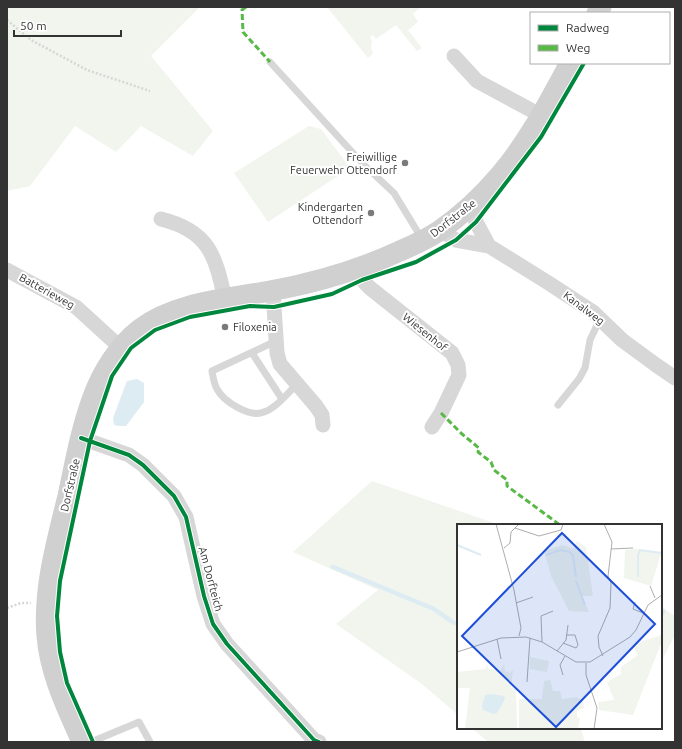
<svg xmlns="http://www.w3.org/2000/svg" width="682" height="749" font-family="Ubuntu,sans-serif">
	<rect width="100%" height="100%" fill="#fff"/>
	<path fill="#f1f5ed" d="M7 7H200L151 56 213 131 193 156 141 126 116 152 75 126 30 186 7 191Z
		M327 7H421L413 14 418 22 408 30 422 48 417 51 396 25 376 39 373 35 370 37 372 41 371 47 373 53 368 58Z
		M309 126 321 129 350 168 268 222 234 173Z
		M372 481 500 525H458V715L422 684 336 624 378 590 293 552Z
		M661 607 675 616V635L661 662Z
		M472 728H582L581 729 585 742H488Z"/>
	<path fill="#ddebf3" d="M137 379 144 383V402L126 426H119L114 425 113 418 127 381Z"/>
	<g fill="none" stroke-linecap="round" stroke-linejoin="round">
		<path stroke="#ddebf3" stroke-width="4.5" d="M333 567 434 609 454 623
			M661 615 663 611"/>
		<path stroke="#d6d6d6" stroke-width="2.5" stroke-dasharray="2 2" stroke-linecap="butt" d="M7 20 31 40 87 70 150 91
			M7 608 21 603H31"/>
		<path stroke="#d7d7d7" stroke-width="7" d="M270 62 363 164 394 193 422 239
			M276 341 212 371C213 377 214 384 217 389 224 402 250 418 264 412 277 407 287 394 297 384
			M252 353 282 399
			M558 405 579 379 585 368 590 340 600 319
			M91 742 139 722 150 742"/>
		<path stroke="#d7d7d7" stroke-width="15" d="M454 56 477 81 542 116
			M470 205 476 222 489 246 547 282 593 312 622 340 656 365 675 378
			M161 219C209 231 215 255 225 299
			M440 230 456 240 489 246
			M358 269 362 280 370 288 452 353 458 365 459 375 441 413 432 427
			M7 270 76 307 121 348
			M273 291 277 353 280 364 316 406 322 415 323 425
			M81 438 129 455 143 465 174 496 186 517 204 596 213 624 227 644 314 740 319 742"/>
		<path stroke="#d0d0d0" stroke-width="21" d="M597 13 601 7
			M82 742C67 708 50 674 47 636 43 589 57 541 68 496 75 463 81 429 93 397 102 372 119 345 140 329 175 302 228 299 270 291 315 283 359 270 400 251 414 245 427 239 439 231 462 215 483 195 500 175 529 141 549 102 570 63"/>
		<path stroke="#58b947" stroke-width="3" stroke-dasharray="6 3" stroke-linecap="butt" d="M246 7 242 10 243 32 270 62
			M441 413 462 434 479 448 478 452 491 462 494 470 507 480V486L560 525"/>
		<g stroke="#fff" stroke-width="6">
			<path id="cycleway" d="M81 438 129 455 143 465 174 496 186 517 204 596 213 624 227 644 314 740 319 742
				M93 742 67 683 60 652 57 616 60 581 90 441 112 376 131 348 155 330 190 317 250 306 274 307 332 294 362 280 416 262 456 240 476 222 541 137 584 63"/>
		</g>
		<use href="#cycleway" stroke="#00873e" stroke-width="4"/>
	</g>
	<g fill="#7a7a7a" stroke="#fff" stroke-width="1.5">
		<circle cx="405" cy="163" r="4"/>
		<circle cx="371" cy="213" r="4"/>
		<circle cx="225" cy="327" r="4"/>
	</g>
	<g text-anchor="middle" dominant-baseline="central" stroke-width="4" stroke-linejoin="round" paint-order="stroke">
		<g font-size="11" fill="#333" stroke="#fff" text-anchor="end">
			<text x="397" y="157">Freiwillige<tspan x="397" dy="13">Feuerwehr Ottendorf</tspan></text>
			<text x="363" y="207">Kindergarten<tspan x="363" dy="13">Ottendorf</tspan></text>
			<text x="233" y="327" text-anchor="start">Filoxenia</text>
		</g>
		<g font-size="11" fill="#333" stroke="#fff">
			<text transform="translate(453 218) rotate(-38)">Dorfstraße</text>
			<text transform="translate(47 291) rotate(29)">Batterieweg</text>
			<text transform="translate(584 308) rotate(37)">Kanalweg</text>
			<text transform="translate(425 332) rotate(39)">Wiesenhof</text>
			<text transform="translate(70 485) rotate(-77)">Dorfstraße</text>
			<text transform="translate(211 579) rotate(75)">Am Dorfteich</text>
		</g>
	</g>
	<g transform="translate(457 524)">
		<rect width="205" height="205" fill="#fff"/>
		<path d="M120 17 129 23 136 72H125L132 88 112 87 94 52 87 27 106 21 116 25ZM180 25 204 30 194 62 167 54 168 26ZM205 111V117L176 191 142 186 141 178 157 176 150 158 164 150V143L181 131 176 122 179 119ZM73 133 92 137 90 148 73 145ZM29 140 32 145 44 146 47 140 48 147 53 149 56 146 54 164 59 165 60 205H8L13 164H0V148L29 145ZM93 156 96 167H103L105 175 119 173 126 177 127 184 120 187V193L123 194 121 205H62V175H85L87 157Z" fill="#f1f5ed"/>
		<path d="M34 170 47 172 48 175 40 189 37 190 26 186 25 182 28 171Z" fill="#ddebf3"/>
		<path fill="none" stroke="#ddebf3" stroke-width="2" d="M0 21 24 31M89 31 103 26 113 28 116 32 119 53M181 53V32L183 26 205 29M119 57 128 81"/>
		<path fill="none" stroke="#adadad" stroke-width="1" d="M39 0 57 66 64 104 62 112M58 4 82 12 104 6 106 0M47 24 53 19 54 8 62 0M154 25 176 24M193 62 198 74M178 78 176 85 186 89M59 79 76 73M40 115 44 135M85 118 84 92 96 87M106 119 119 124 121 121 118 111H109M100 127 109 116 111 101M0 128 44 114 69 113 85 118 119 138H133L173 113 179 106 191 81 205 71M146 132 142 123 141 112 153 84 154 59 151 52 155 18 147 0M129 139V151L140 184 137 205M106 151 103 141 108 132M70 158 73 114"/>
		<path fill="#1d4ed8" fill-opacity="0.15" stroke="#1d4ed8" stroke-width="2" d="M105 9 198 100 99 203 5 112Z"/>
		<rect width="205" height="205" fill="none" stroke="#333" stroke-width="2"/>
	</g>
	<rect width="682" height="749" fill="none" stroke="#333333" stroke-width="16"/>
	<rect x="530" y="12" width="140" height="52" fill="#ffffff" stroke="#adadad"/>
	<rect x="538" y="25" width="20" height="6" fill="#00873e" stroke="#adadad"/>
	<text x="566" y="32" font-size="12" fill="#333333">Radweg</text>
	<rect x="538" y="45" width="20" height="6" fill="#58b947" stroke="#adadad"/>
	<text x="566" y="52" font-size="12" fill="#333333">Weg</text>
	<path d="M14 30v6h107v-6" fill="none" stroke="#333333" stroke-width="2"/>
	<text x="20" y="30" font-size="12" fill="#333333" stroke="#ffffff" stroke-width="3" paint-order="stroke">50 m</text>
</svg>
